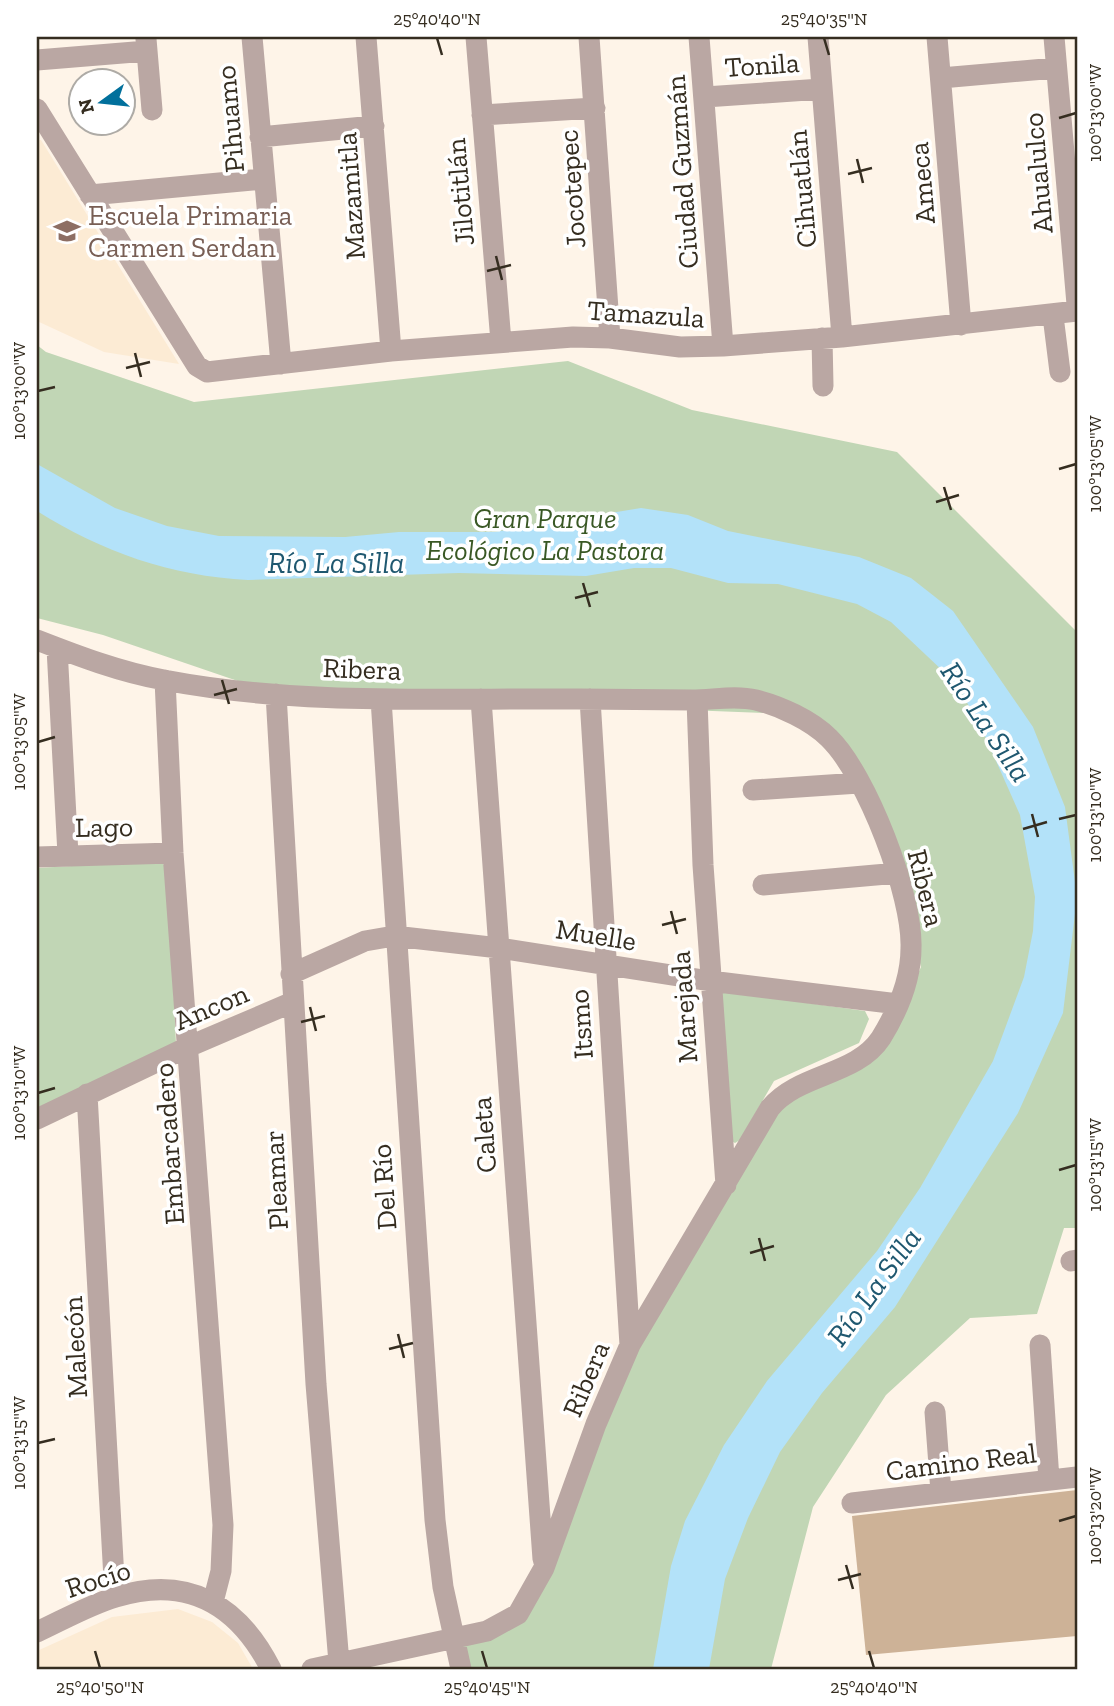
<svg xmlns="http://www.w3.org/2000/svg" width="1114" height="1706" font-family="'Zilla Slab',serif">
	<rect width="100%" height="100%" fill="#fef4e8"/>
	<path fill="#fcebd4" d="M37 140H41L179 364 104 352 37 321Z
		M178 1609 212 1622 238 1643 253 1669H37V1651L112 1617Z"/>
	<path fill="#c1d6b5" d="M37 345 46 352 194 402 568 361 692 410 897 452 1077 632V1228H1064L1037 1314 970 1318 886 1395 813 1507 771 1669H461L453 1638 518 1614 596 1424 770 1108 846 1064 911 989 921 967 898 873 859 783 791 714 276 694 103 635 37 618Z
		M159 861 168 868 176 1044 37 1108V868Z
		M724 991 865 1011 869 1019 859 1043 774 1081 740 1140 735 1143 730 1140 717 998Z"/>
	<path fill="#b3e2f9" d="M37 464 115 508 167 526 219 536 345 537 399 532H494L641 508 688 515 728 531 859 557 911 578 953 611 1033 727 1065 807 1077 897 1063 1013 1018 1113 954 1214 895 1307 822 1393 780 1452 748 1518 725 1579 709 1669H653L671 1566 685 1521 724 1445 767 1381 877 1251 920 1188 993 1061 1024 977 1033 931 1035 897 1020 815 985 736 963 695 944 672 891 622 857 604 778 584 728 583 671 568H634L586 576 459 573 248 580C171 576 102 552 37 511Z"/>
	<path fill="#cdb297" d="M1077 1490V1636L866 1655 852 1516Z"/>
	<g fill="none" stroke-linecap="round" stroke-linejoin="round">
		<path stroke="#baa7a3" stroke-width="21" d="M252 37 281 364
			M366 37 391 351
			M476 37 501 342
			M589 37 610 338
			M699 37 723 346
			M818 37 842 337
			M937 37 961 325
			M1054 37 1077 304
			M146 39 152 110
			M37 60 147 51
			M941 78 1056 68
			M705 97 822 89
			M37 109 197 366 207 372 391 351 573 337 610 338 680 347 723 346 842 337 1077 311
			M482 115 595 108
			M260 137 374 126
			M90 195 263 179
			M1053 316 1060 372
			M822 338 823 386
			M37 640C78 656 120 672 164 680 300 706 440 698 578 699 616 699 654 700 692 700 713 700 735 695 756 700 780 706 811 720 829 738 867 775 913 896 911 948 911 979 897 1012 881 1038 856 1076 799 1073 770 1108L630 1345 596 1424 544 1568 518 1614 487 1631 312 1669
			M57 648 68 855
			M165 680 173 853 223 1525 221 1571 213 1602
			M276 694 316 1384 339 1663
			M381 699 435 1520 443 1587 461 1669
			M481 699 543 1559
			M590 699 630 1345
			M697 700 703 865 726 1185
			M753 790 859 783
			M37 857 173 853
			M763 885 898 873
			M291 974 365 941 394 936 499 948 710 981 898 1004
			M87 1094 115 1597
			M37 1119 190 1046 293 1002
			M1071 1261 1077 1260
			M1040 1345 1049 1480
			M935 1412 941 1492
			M852 1503 1077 1477
			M37 1632C63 1620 89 1605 116 1597 189 1574 239 1606 271 1669"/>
	</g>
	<path fill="none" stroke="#352d20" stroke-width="2.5" d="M437 38 442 55M824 38 829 55M1059 118 1076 113M857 159 863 183M848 174 872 168M496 256 502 280M487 271 511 265M135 353 141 377M126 368 150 362M38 391 55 387M1059 469 1076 464M944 487 951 510M936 502 959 495M583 583 590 607M575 598 598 592M222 680 229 704M214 695 237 689M38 742 55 737M1032 814 1038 837M1059 819 1076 815M1023 829 1047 822M671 911 677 934M662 925 686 919M310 1007 316 1031M301 1022 325 1016M38 1093 55 1088M1059 1170 1076 1165M759 1238 765 1261M750 1253 774 1246M398 1334 404 1358M389 1349 413 1343M38 1443 55 1439M1059 1521 1076 1516M846 1565 853 1589M838 1580 861 1574M95 1651 100 1668M482 1651 487 1668M869 1651 874 1668"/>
	<defs>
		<g id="school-bare" transform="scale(2.1)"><path d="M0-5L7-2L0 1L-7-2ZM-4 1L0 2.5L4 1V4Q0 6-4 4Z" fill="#8d6e63" stroke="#fff" stroke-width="2.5" paint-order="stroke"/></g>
	</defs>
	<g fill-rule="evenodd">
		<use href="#school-bare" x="67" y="231"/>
	</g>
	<g text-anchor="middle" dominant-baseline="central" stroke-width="7" stroke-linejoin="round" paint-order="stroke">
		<g font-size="28" fill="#352d20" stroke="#fff">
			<text transform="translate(762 65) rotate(-4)">Tonila</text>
			<text transform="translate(230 119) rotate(-95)">Pihuamo</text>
			<text transform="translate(682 172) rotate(-94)">Ciudad Guzmán</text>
			<text transform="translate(1038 173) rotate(-95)">Ahualulco</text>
			<text transform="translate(922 183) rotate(-95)">Ameca</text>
			<text transform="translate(572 189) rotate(-94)">Jocotepec</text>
			<text transform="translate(802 189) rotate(-95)">Cihuatlán</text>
			<text transform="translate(460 192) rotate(-95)">Jilotitlán</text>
			<text transform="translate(351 196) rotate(-94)">Mazamitla</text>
			<text transform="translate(646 314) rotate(4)">Tamazula</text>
			<text transform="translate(362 669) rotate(2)">Ribera</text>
			<text transform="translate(104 827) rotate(-1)">Lago</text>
			<text transform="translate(926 888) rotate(76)">Ribera</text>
			<text transform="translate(596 935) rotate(9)">Muelle</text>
			<text transform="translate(211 1007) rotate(-23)">Ancon</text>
			<text transform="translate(684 1007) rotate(-94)">Marejada</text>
			<text transform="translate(581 1024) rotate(-94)">Itsmo</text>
			<text transform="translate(484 1135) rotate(-94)">Caleta</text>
			<text transform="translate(169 1144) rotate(-94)">Embarcadero</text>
			<text transform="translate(276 1180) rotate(-93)">Pleamar</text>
			<text transform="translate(384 1187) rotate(-94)">Del Río</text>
			<text transform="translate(75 1347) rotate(-93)">Malecón</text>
			<text transform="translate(586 1379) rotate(-67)">Ribera</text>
			<text transform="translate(961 1462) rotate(-7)">Camino Real</text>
			<text transform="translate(98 1579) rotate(-18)">Rocío</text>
		</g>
		<g font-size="28" fill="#785e54" stroke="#fff" text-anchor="start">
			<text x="88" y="215">Escuela Primaria<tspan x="88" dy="32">Carmen Serdan</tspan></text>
		</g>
		<g font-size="28" font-style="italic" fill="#395824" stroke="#fff">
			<text x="545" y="518">Gran Parque<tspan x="545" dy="32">Ecológico La Pastora</tspan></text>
		</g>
		<g font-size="30" font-style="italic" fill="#1f5870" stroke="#fff">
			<text x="336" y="563">Río La Silla</text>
			<text transform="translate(986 722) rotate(56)">Río La Silla</text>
			<text transform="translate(874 1287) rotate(-54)">Río La Silla</text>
		</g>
	</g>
	<rect width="1114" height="1706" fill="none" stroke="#ffffff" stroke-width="77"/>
	<g transform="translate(102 102) rotate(255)"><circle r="33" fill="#ffffff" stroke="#aeaba6" stroke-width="2"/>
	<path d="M0-5L12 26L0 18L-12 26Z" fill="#01709c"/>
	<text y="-10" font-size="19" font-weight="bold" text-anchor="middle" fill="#352d20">N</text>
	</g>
	<rect x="38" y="38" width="1038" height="1630" fill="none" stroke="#352d20" stroke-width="2.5"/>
	<g font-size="18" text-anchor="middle" fill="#352d20">
		<text x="437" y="25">25°40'40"N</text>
		<text x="824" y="25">25°40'35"N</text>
		<text transform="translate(1095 113) rotate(-90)" y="6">100°13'00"W</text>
		<text transform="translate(19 391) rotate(-90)" y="6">100°13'00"W</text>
		<text transform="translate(1095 464) rotate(-90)" y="6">100°13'05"W</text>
		<text transform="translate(19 742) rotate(-90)" y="6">100°13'05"W</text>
		<text transform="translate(1095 815) rotate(-90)" y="6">100°13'10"W</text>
		<text transform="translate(19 1093) rotate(-90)" y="6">100°13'10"W</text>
		<text transform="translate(1095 1165) rotate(-90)" y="6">100°13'15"W</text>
		<text transform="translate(19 1443) rotate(-90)" y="6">100°13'15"W</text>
		<text transform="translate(1095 1516) rotate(-90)" y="6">100°13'20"W</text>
		<text x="100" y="1693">25°40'50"N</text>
		<text x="487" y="1693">25°40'45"N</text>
		<text x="874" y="1693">25°40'40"N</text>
	</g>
</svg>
